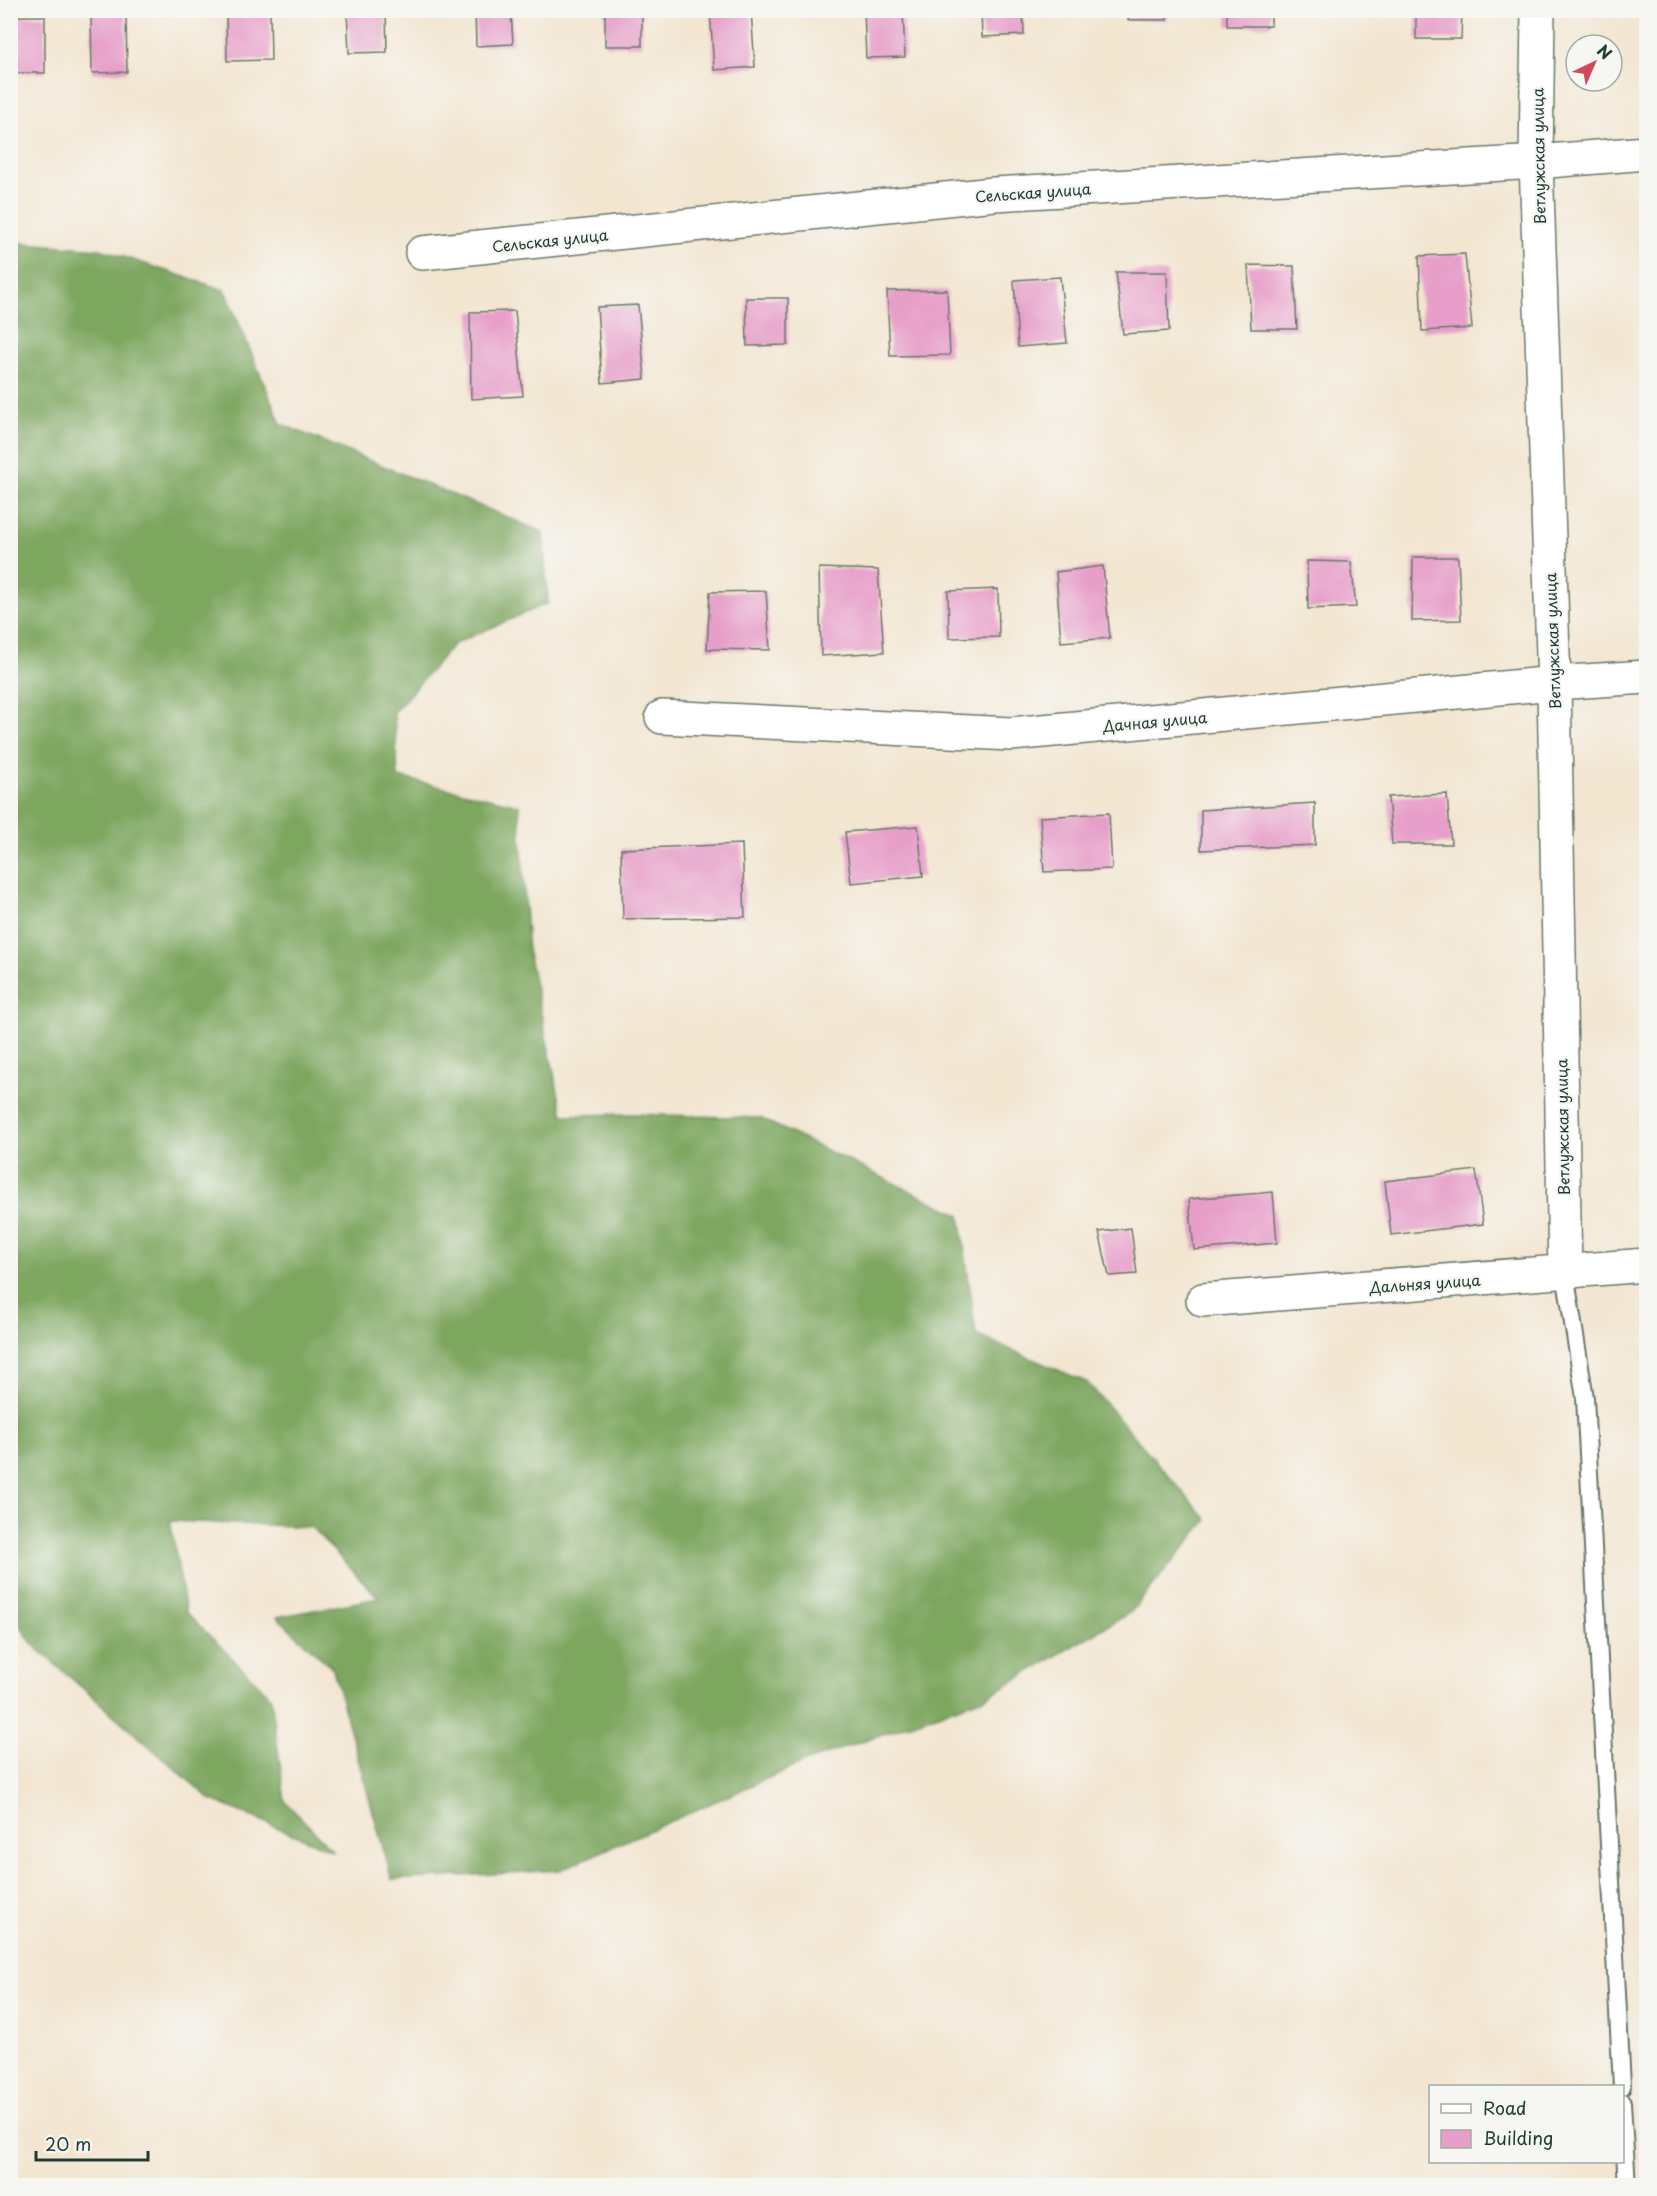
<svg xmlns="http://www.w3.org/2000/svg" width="1657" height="2196" font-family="'Playpen Sans',sans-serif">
	<rect width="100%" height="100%" fill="#f6f6f2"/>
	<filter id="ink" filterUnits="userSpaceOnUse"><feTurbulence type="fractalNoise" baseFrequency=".0167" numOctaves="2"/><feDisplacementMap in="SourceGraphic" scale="12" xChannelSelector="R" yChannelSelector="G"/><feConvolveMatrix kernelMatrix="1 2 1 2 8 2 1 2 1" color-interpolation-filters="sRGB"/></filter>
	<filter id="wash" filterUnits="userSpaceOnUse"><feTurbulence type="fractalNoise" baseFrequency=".008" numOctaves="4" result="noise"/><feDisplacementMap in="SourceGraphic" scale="24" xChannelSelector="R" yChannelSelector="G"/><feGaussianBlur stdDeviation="1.35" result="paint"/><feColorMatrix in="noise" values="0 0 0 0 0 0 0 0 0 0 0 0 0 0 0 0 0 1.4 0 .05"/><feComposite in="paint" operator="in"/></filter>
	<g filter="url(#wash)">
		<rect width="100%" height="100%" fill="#f3e6d1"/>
		<path fill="#7da65e" stroke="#4e7249" stroke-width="1.5" d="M11 242 100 249 225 290 281 424 543 532 548 603 454 644 394 712 398 777 519 805 528 953 563 1115 634 1114 760 1118 960 1215 976 1335 1087 1382 1207 1520 1131 1612 986 1697 807 1761 560 1870 392 1880 333 1669 277 1617 379 1598 311 1527 170 1521 186 1612 271 1697 285 1801 333 1851 210 1799 33 1645 10 1610Z"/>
		<g id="blocks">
			<path fill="#e79fc9" d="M226 10H270L271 60 227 61Z
				M347 10H386L387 52 349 53Z
				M475 10H511L513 44 476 46Z
				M605 10H642V46H605Z
				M710 10H751L755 67 714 70Z
				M864 10H903L905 57 866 58Z
				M981 10H1023L1024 35 982 37Z
				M1128 10H1167V20H1128Z
				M1227 10H1271V26H1227Z
				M1416 10H1462L1461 39H1416Z
				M126 12 127 72 92 73 91 13Z
				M10 16H45V73H10Z
				M1465 254 1472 328 1422 331 1419 256Z
				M1248 265 1294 266 1297 329H1251Z
				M1116 272H1167L1169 331 1123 334Z
				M1060 277 1067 343 1018 347 1014 280Z
				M947 290 950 355 890 356 887 291Z
				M746 298H788V345L747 346Z
				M638 305 645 379 602 383 597 307Z
				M515 311 523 396 471 399 470 312Z
				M1413 557H1458L1461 620 1412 621Z
				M1307 561 1351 562 1356 607 1308 609Z
				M1103 566 1110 638 1061 642 1056 572Z
				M819 568 878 570 884 652 821 656Z
				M998 589 999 637 949 638 948 591Z
				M766 591 770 650 707 649 710 592Z
				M1447 794 1451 844H1392L1388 797Z
				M1315 803V845L1201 850V810Z
				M1109 813 1112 869 1044 872 1040 817Z
				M918 826 923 876 851 883 845 832Z
				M742 844 745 917 623 919 621 849Z
				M1476 1170 1483 1224 1391 1235 1385 1181Z
				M1273 1192 1277 1243 1194 1250 1189 1199Z
				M1131 1228 1137 1274 1109 1276 1099 1232Z"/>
		</g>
	</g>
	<g filter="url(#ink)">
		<use href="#blocks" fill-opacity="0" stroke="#69786b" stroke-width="1.5"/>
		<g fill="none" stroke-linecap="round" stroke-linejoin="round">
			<g stroke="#69786b" stroke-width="20">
				<path id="service" d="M1565 1273 1585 1398 1622 2086
					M1622 2102 1627 2186"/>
			</g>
			<g stroke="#69786b" stroke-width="36">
				<path id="minor" d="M1538 10 1536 162 1554 683 1565 1273
					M422 253 994 194 1536 162 1646 153
					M662 717 1011 734 1554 683 1646 677
					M1203 1300 1646 1265"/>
			</g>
			<use href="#service" stroke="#fff" stroke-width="16"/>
			<use href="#minor" stroke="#fff" stroke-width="33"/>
		</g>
	</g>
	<g text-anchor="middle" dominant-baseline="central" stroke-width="4.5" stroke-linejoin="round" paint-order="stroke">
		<g font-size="15" fill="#1f3d34" stroke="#f6f6f2">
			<text transform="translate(1538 156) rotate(-91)">Ветлужская улица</text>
			<text transform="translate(1033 192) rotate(-4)">Сельская улица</text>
			<text transform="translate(550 240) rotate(-6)">Сельская улица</text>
			<text transform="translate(1552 641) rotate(-92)">Ветлужская улица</text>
			<text transform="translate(1155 721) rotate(-5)">Дачная улица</text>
			<text transform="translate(1562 1127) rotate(-91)">Ветлужская улица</text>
			<text transform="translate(1425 1283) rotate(-4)">Дальняя улица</text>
		</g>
	</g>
	<rect width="1657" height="2196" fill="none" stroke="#f6f6f2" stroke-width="36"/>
	<rect x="1429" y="2085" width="195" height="78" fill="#f6f6f2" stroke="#a0aca6" stroke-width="1.5"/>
	<rect x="1441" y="2104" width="30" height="9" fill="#ffffff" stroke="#a0aca6" stroke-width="1.5"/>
	<text x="1483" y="2115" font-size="18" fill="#1f3d34">Road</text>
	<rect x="1441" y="2130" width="30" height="18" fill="#e79fc9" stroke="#a0aca6" stroke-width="1.5"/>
	<text x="1483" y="2145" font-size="18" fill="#1f3d34">Building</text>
	<g transform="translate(1594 63) rotate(44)"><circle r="28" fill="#f6f6f2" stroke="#a0aca6" stroke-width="1.5"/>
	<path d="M0-4.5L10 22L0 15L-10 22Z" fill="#d1495b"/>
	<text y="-9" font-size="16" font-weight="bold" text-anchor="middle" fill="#1f3d34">N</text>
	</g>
	<path d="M36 2151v9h112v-9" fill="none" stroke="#1f3d34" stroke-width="3"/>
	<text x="45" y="2151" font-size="18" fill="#1f3d34" stroke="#f6f6f2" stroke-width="4.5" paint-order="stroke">20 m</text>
</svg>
